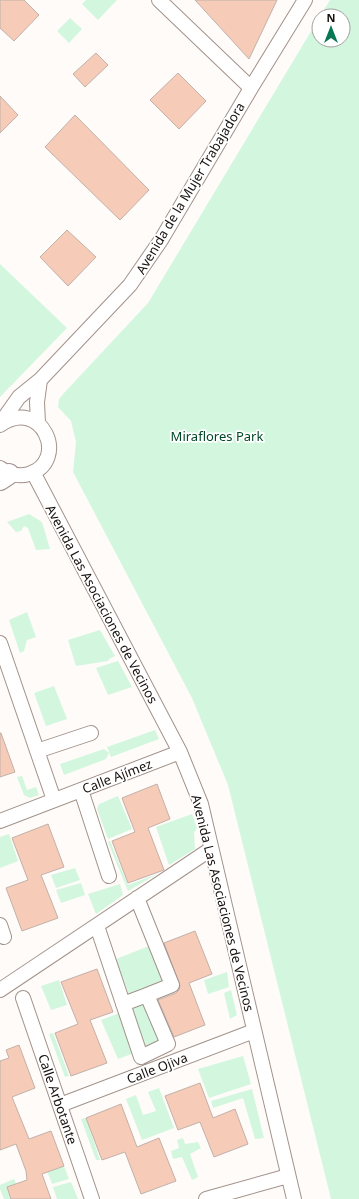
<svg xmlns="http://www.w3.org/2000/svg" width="359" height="1199" font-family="'Noto Sans',sans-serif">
	<rect width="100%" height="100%" fill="#fefbf9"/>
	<path fill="#d2f7de" d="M86 0H117L98 20 82 4Z
		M330 0H359V1199H331L228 785 192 698 73 472 76 442 71 421 58 407 59 399 64 393 148 303 319 18V40H343V16H320Z
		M70 18 82 29 69 43 57 31Z
		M0 264 67 328 0 397Z
		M29 514 42 522 50 549 36 550 28 528 24 526 21 531 16 532 7 522Z
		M27 612 36 637 27 640 24 651 20 653 9 620Z
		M100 630 115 656 109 659 108 661 76 666 68 640Z
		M118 661 132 687 108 695 96 668Z
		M54 686 67 719 46 726 34 693Z
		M155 730 159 739 111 757 107 747Z
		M104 749 109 753 106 759 64 775 60 764Z
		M22 776 27 790 36 787 39 795 30 798 24 795 17 777Z
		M118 796 132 829 108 839 97 809 99 804Z
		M192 814 197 828 194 833 195 849 169 865 156 827Z
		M9 834 18 861 0 868V837Z
		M110 841 128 885 157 874 128 891 108 842Z
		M75 868 80 880 56 888 51 875Z
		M81 883 85 895 61 903 56 890Z
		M120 884 123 895 96 914 88 894Z
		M149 946 166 987 131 1000 116 959Z
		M227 972 229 987 208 994 204 980Z
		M59 980 67 1005 51 1010 41 986Z
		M231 990 237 1015 230 1019 224 993Z
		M144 1000 159 1044 142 1050 125 1008Z
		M122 1012 137 1052 118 1059 101 1020Z
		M53 1033 69 1076 65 1077 49 1034Z
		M243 1056 251 1084 209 1098 198 1069Z
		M159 1088 174 1128 142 1140 126 1099 136 1095 143 1115 156 1111 148 1092Z
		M252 1089 264 1138 255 1139 243 1098 213 1108 211 1101Z
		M86 1118 100 1160H96L81 1119Z
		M183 1138 185 1144 198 1142 201 1148 190 1154 198 1177 192 1180 182 1157 173 1159 171 1151 179 1148 177 1140Z
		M64 1166 69 1179 52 1184 46 1168 52 1170Z
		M14 1179 16 1184 7 1187 11 1199H4L0 1189V1185Z
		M71 1182 78 1199H57L53 1187Z"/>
	<path fill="#f6cbb8" stroke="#c2b1a9" d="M0 0H24L39 15 14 41 0 28Z
		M195 0H277L249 59Z
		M96 53 108 65 85 87 73 74Z
		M178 73 206 101 179 129 150 100Z
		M0 96 18 115 0 133Z
		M75 115 149 190 120 220 45 147Z
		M67 230 96 257 68 286 40 257Z
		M0 733H1L15 772 0 777Z
		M157 784 170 819 148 828 164 870 128 883 112 841 135 832 122 798Z
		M48 824 64 867 41 875 58 918 22 931 6 888 28 880 12 838Z
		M195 931 212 974 189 983 205 1025 174 1037 158 1000 176 993 179 990 180 986 164 943Z
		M97 969 113 1012 90 1020 107 1063 71 1076 55 1033 78 1024 61 982Z
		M19 1045 35 1088 12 1097 29 1139 51 1131 64 1166 42 1174 51 1199H11L7 1187 27 1180 26 1171 16 1144 0 1150V1061L9 1058 6 1050Z
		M200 1083 213 1118 235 1109 248 1144 214 1157 200 1122 178 1130 165 1096Z
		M121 1104 137 1147 159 1138 176 1181 141 1194 125 1152 102 1160 86 1118Z"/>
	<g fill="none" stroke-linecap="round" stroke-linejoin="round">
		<g stroke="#a2928a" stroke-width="16">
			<path id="street" d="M159 0 251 88
				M38 423 37 402 40 380
				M0 424 19 397 40 380 130 285 161 240 251 88 305 0
				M0 425C42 396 70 461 29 474 18 477 8 474 0 468
				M33 472 180 752 201 804 294 1199
				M0 643 54 800
				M37 751 91 733
				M81 790 109 876
				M0 821 180 752
				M137 898 172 985 147 995
				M0 925 4 937
				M97 926 141 1057 168 1044 147 995 123 1004
				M0 990 211 849
				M23 998 92 1199
				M60 1105 254 1031
				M206 1199 288 1176"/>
		</g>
		<g stroke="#a2928a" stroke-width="22">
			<path id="secondary" d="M0 480 9 474"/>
		</g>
		<use href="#street" stroke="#fff" stroke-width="14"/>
		<use href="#secondary" stroke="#fff" stroke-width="20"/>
	</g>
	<g text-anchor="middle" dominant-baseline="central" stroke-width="3.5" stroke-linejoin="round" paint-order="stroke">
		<g font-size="13" fill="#16100e" stroke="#fff">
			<text transform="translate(190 188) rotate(-59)">Avenida de la Mujer Trabajadora</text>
			<text transform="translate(102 604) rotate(62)">Avenida Las Asociaciones de Vecinos</text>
			<text transform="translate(117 776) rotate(-21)">Calle Ajímez</text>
			<text transform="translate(223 903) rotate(76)">Avenida Las Asociaciones de Vecinos</text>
			<text transform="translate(157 1068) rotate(-21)">Calle Ojiva</text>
			<text transform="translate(58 1099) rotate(71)">Calle Arbotante</text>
		</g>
		<g font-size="13" fill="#014727" stroke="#fff">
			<text x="217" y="436">Miraflores Park</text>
		</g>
	</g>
	<g transform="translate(331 28)"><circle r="19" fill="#ffffff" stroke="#a29f9f"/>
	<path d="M0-3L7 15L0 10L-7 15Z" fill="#067853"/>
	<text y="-6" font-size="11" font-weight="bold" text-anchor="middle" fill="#16100e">N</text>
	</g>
</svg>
